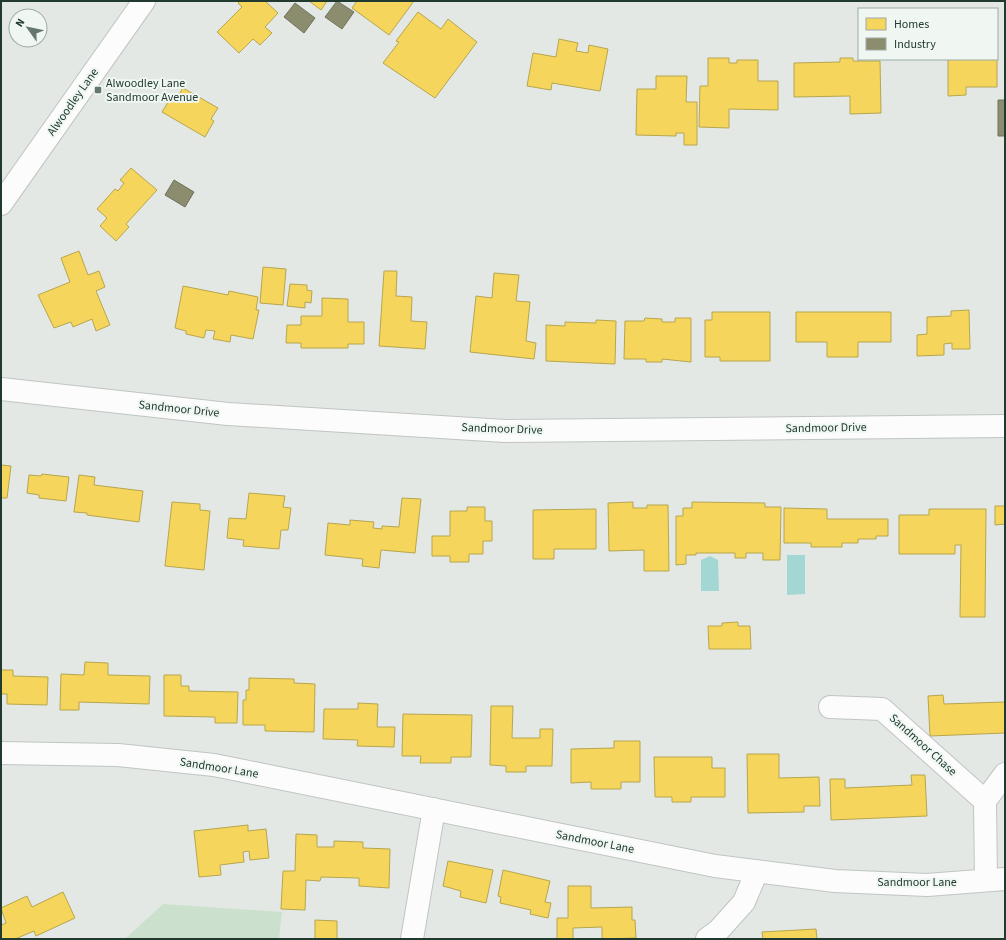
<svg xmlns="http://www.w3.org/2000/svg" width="1006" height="940" font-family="'Source Sans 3',sans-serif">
	<rect width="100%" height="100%" fill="#e3e8e5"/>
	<path fill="#cbe1ce" d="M163 904 282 912 279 939H125Z"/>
	<path fill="#a3d7d4" d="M787 555H805V594L787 595Z
		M710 556 718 560 719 591H701V560Z"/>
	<path fill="#f6d55c" stroke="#b6a64e" d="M240 1H265L278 13 265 27 272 33 260 45 253 39 239 53 217 32 242 7 238 3Z
		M309 1H327L321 10Z
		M357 1H414L389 35 352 8Z
		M418 12 441 29 448 19 477 42 435 98 383 63 399 42 396 41Z
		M559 39 578 43 576 51 588 53 589 45 608 49 600 91 552 83 551 90 527 86 533 53 556 57Z
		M997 57V87H966V95L948 96V59H997Z
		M708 58H729V63H737V60H758V81H778V110L729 109V128L699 127 700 86H708Z
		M840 58H853V61H880L881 113 850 114V96L794 97V63L840 62Z
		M656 76H687L686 102H697V145H684V133H676V136L636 135 637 89H656Z
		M183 88 218 108 211 119 214 121 205 137 162 112 172 96 176 99Z
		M131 168 157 190 126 224 129 227 116 241 100 226 107 218 97 209 115 189 118 191 124 183 120 180Z
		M79 251 88 275 99 271 105 287 96 291 110 325 96 331 92 319 73 327 71 322 54 328 38 295 70 282 61 258Z
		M263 267 286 269 283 305 260 303Z
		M384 271H397L396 296 412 297 411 321 427 322 425 349 379 346Z
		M494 273 519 275 516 301 530 302 526 341 536 343 534 359 470 352 476 296 492 298Z
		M290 284 307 285V290L312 291 311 303 305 302V308L287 306Z
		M183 286 228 295 229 291 258 297 256 310H259L253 339 231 335 230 342 213 339 215 331 206 330 204 338 186 334V331L175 328Z
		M322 298 348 299V322H364V344H348V348H301V343H286L287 325H301V316H322Z
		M969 310 970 349H952V343L944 344V355L917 356V335L927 334V317L951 316V311Z
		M712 312H770V361H720V357H705V320H712Z
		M796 312H891V342H858V357H827V342H796Z
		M645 318 662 319V322H675V318H691V362L662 359V362H646V359H624L625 321H644Z
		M596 320 616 321 615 364 546 361V325L565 326V322L596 323Z
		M1 465 11 466 7 498H1Z
		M42 474 69 477 66 501 39 498V495L27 493 29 475 41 476Z
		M79 475 95 477 94 485 143 491 139 522 87 515V513L74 512Z
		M249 493 285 496 283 507 291 508 288 530H281L279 549 243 546 244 540 227 538 229 518 246 519Z
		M402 498 421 499 415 553 381 550 379 568 362 566 363 559 325 555 328 523 350 525V520L374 522 373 528 382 529V526L399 527Z
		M172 502 200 504V510L210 511 204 570 165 566Z
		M633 502V508H647V505H668L669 571H644V550L609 551 608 503Z
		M692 502 765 503V507H781L780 560H763V553H746V558H735V553H696V555H686V564L676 565V516H683V508H692Z
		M995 506H1005V524L995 525Z
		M467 507H485V521H492V541H483V554H469V562H450V556H432V536H450V511H467Z
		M784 508 827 509V519H888V536H876V539H858V543H842V547H811V543H784Z
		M596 509V549H554V559H533V510Z
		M929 509H986L985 617H960L961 545H955V554H899V515H929Z
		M738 622V626H750L751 649H709L708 626H722V623Z
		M85 662 108 663V675L150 676 149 704 79 702V710H60L61 674 84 675Z
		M1 670H13V676L48 677 47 705 7 704V694H1Z
		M164 675H181V686H189V691L238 692 237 723H215V717L164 716Z
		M249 678 294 679V683L315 684 314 732 265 731V725H243V700H246V690H249Z
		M943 695 944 704 1005 702V733L930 736 928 696Z
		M358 703 378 704 377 727H395L394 747 357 746 358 740 323 739 324 709H358Z
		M491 706H513L512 738H540V729H553L552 766H526V772H506V766L490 765Z
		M403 714 472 715 471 757H451V763H420L421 756H402Z
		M614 741H640V782H621V789H591V782L571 783V749L614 748Z
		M747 754H779V778L819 777 820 806H804V812L748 813Z
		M654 757H712V768H725V797H691V802H672V797H655Z
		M911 775H925L927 816 831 820 830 779H845V788L912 785Z
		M248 825V831L266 829 269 858 250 860 249 851 243 852 244 862 220 865 221 875 199 877 194 831Z
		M296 834 317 835V847H334V841L363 842V848L390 849 389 888 359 886V878L321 877 320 881 306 880 305 910 281 909 283 871H295Z
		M448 861 493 870 486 903 460 897 461 891 443 886Z
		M503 870 550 881 545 902 551 903 548 918 530 914 531 910 500 903 501 897 498 896Z
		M568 886H591V908L632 907V920H635L636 938 602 939V927L573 928V939H557V918H568Z
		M63 892 75 918 36 936 34 931 15 939H1V925L6 923 1 908 27 896 32 907Z
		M315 920 337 921V939H315Z
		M816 929 817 939H763L762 932Z"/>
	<path fill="#8c8c6e" stroke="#6c735b" d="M337 1 354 12 342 29 325 17Z
		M295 3 315 18 304 33 284 17Z
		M998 100H1005V136H998Z
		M174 180 194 192 185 207 165 195Z"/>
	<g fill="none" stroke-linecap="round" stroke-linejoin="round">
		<g stroke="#c0c5c2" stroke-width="24">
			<path id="street" d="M1 204 144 1
				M1 389 228 414 505 431 1005 426
				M830 707 882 709 985 801 986 880
				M1 753 118 755 214 765 715 866 835 881 927 885 1005 879
				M985 801 1005 774
				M412 939 434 809
				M707 939 718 931 744 902 757 871"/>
		</g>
		<use href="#street" stroke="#fbfcfb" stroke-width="22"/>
	</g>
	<rect fill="#65776f" stroke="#f0f7f2" stroke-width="1.5" x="94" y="86" width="8" height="8" rx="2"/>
	<g text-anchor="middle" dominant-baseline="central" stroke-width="4" stroke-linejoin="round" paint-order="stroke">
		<g font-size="12" fill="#213a2f" stroke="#f0f7f2" text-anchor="start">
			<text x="106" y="83">Alwoodley Lane<tspan x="106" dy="14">Sandmoor Avenue</tspan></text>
		</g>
		<g font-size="12" fill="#213a2f" stroke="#f0f7f2">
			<text transform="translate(73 102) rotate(-55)">Alwoodley Lane</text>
			<text transform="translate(179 409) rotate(6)">Sandmoor Drive</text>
			<text transform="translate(826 428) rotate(-1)">Sandmoor Drive</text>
			<text transform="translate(502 429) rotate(2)">Sandmoor Drive</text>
			<text transform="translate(923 745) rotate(42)">Sandmoor Chase</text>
			<text transform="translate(219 768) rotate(9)">Sandmoor Lane</text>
			<text transform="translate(595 842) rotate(11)">Sandmoor Lane</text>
			<text x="917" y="882">Sandmoor Lane</text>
		</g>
	</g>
	<rect width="1006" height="940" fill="none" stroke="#213a2f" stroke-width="4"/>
	<rect x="858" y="8" width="140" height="52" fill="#f0f7f2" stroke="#9daba4"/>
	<rect x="866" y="18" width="20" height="12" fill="#f6d55c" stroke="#9daba4"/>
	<text x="894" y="28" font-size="12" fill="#213a2f">Homes</text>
	<rect x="866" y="38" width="20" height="12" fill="#8c8c6e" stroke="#9daba4"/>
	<text x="894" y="48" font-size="12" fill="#213a2f">Industry</text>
	<g transform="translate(28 28) rotate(303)"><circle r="19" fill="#f0f7f2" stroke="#9daba4"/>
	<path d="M0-3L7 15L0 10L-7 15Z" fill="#65776f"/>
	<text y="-6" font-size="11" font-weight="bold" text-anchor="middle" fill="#213a2f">N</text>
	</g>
</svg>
